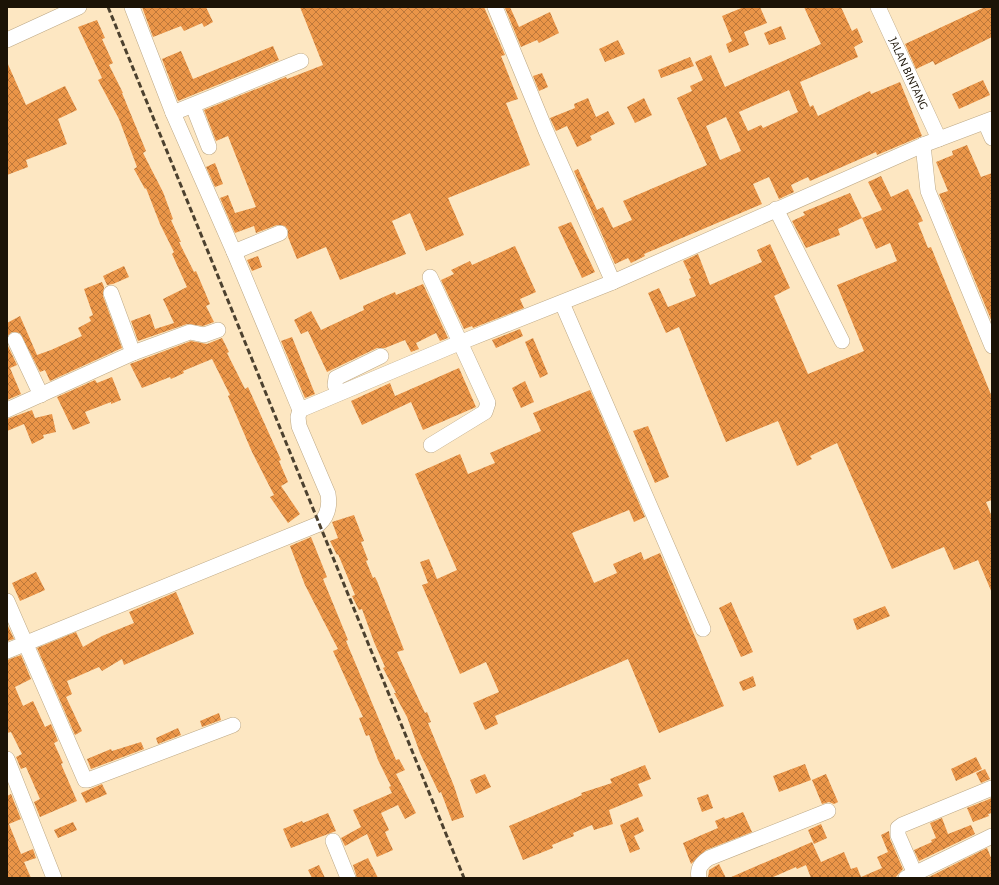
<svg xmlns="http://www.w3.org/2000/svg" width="999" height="885" font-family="'Alegreya Sans',sans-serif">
	<defs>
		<pattern id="building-cross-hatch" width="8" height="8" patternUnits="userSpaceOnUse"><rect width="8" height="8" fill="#ea9548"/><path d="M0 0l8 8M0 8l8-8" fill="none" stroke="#bd783a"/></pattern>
	</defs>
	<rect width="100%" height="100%" fill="#fde7c2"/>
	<path fill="url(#building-cross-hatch)" fill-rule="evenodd" d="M142 7H206L213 22 204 27 202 23 184 31 181 26 153 37Z
		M300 7H484L505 55 501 56 518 99 506 103 530 165 448 198 464 235 426 251 410 213 392 221 406 254 340 280 326 247 297 259 288 237V230L285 226 277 225 256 233 254 226 235 233 220 198 228 195 235 213 256 207 228 136 216 141 204 110 286 77 287 79 323 65Z
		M510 7 519 27 550 12 559 33 539 43 537 40 521 47 505 8Z
		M744 7H760L767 23 744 32 749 45 729 53 726 44 732 41 722 16Z
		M804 7H841L852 31 857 28 863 42 854 47 858 57 800 82 810 107 813 105 818 116 870 91 871 94 900 82 922 136 877 155 876 152 810 181 808 177 791 185 794 192 779 199 769 177 753 184 762 204 644 254 645 256 631 263 628 258 615 264 574 171 578 169 597 210 603 207 613 228 632 220 623 201 707 165 677 98 692 91 690 86 703 80 695 62 711 55 725 87 821 44ZM789 90 798 112 763 128 761 125 748 131 739 112ZM726 117 741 151 720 160 706 126Z
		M985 7H992V37L935 65 933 61 916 69 905 44Z
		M97 20 105 38 102 39 113 63 109 65 123 93H122L146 151 143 153 163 192 173 219 171 220 181 242H179L194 272 196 271 210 304 206 306 214 322 203 326 187 324 138 341 131 321 150 314 155 329 174 323 163 299 187 287 172 254 174 252 160 224 146 188 145 189 134 169 137 167 119 119 98 80 102 78 78 27Z
		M781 26 786 39 769 45 764 33Z
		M618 40 625 54 605 62 599 49Z
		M273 46 279 60 178 101 162 59 181 51 193 79Z
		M690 57 694 66 661 78 658 70Z
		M7 62 26 105 65 86 77 110 58 119 67 144 26 160 28 167 7 175Z
		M542 73 548 87 539 91 533 76Z
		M983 80 990 95 959 109 952 94Z
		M588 98 596 117 608 111 615 124 590 136 592 140 577 147 567 126 556 131 550 118 575 108 574 104Z
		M644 98 652 115 635 123 627 107Z
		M967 145 981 177 992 173V322L939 194 948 191 936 162 953 155 952 151Z
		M215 163 223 184 215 187 206 167Z
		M881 176 891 197 908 189 923 221 918 223 928 248 931 247 992 397V500L986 502 992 517V593L978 560 954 570 944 547 892 569 837 443 810 456 812 459 797 466 778 421 726 442 679 327 666 333 648 293 659 288 668 307 696 296 689 279 691 278 683 261 698 254 710 285 762 262 757 250 770 244 790 288 774 296 808 374 864 351 837 285 897 261 890 243 876 249 862 218 882 210 868 182Z
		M850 193 862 218 838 229 840 235 806 248 792 221 805 215 803 212Z
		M571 222 595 272 582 278 558 227Z
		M515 246 536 292 520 299 524 308 473 328 472 326 464 329 441 280 454 274 451 270 470 261 472 265Z
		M258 256 262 267 252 271 247 260Z
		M124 266 129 277 113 284 107 285 103 276Z
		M102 282 104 287 103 296 122 348 50 381 45 370 40 372 20 333 12 332 7 336V323L20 316 37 355 51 350 82 336 78 328 91 321 89 317 93 315 84 289Z
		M423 284 448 338 440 341 436 333 416 343 419 349 411 352 405 340 385 348H377L327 372 308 331 301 334 294 320 311 311 321 330 364 310 363 306 395 292 396 295Z
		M520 329 523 336 496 348 492 340Z
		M292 337 315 394 305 398 281 341Z
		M222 338 229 352 227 353 245 389 248 387 281 460 279 461 288 482 281 486 300 514 288 523 270 497 274 495 252 452 228 396 230 395 212 359 183 371 184 373 171 379 170 377 142 388 130 364 191 341 207 344Z
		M533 338 548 374 540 378 525 342Z
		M7 344 17 365 10 368 21 394 7 400Z
		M459 368 476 407 423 430 411 402 362 425 351 401 390 383 395 396Z
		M112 377 121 400 111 404V402L85 412 90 423 73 430 57 397 95 380 97 383Z
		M525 381 534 402 521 408 512 388Z
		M590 390 645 517 634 522 629 510 572 533 594 583 617 573 613 564 641 552 644 560 660 553 724 706 659 733 628 659 495 716 498 724 485 730 473 703 499 692 486 662 460 674 422 585 428 583 420 562 429 559 437 579 457 570 415 474 460 454 468 474 495 463 490 453 541 431 533 413Z
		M32 410 35 418 52 414 56 432 43 435 44 438 32 444 24 424 7 431V419Z
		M648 426 669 477 655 483 633 431Z
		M354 515 364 541 361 542 368 560 366 561 373 578 375 577 377 581 404 650 397 652 425 713 427 712 431 722 428 723 454 786 464 817 452 821 441 792 439 793 420 753 407 717 394 693H396L383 668 385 667 374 642 362 609 359 610 352 596 355 595 338 554 337 555 330 541 338 538 332 522Z
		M311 537 327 577 323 579 348 640 346 641 396 760 399 759 405 770 396 774 416 813 405 819 398 805 381 813 389 830 385 832 393 850 377 857 367 834 345 846 341 838 361 827 353 810 392 793 389 787 391 786 378 760 369 735 366 736 359 718 363 717 333 651 338 649 305 585 290 546Z
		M36 572 45 590 20 601 12 583Z
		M176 592 194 634 124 665 122 659 102 671 99 667 67 681 72 694 66 697 82 731 75 735 37 648 76 632 83 647 102 636 134 623 129 612Z
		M731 602 753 652 741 657 719 608Z
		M885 606 890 616 857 630 853 619Z
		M7 624 14 639 7 641Z
		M21 655 31 679 15 687 23 706 33 701 45 727 51 724 58 741 54 743 63 763 61 764 77 801 40 817 34 802 40 799 26 767 21 769 16 757 22 754 11 732 7 733V660Z
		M753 676 756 686 743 691 739 682Z
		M219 713 221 720 202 727 200 721Z
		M178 728 181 735 158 744 156 738Z
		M141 742 144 749 91 769 87 759 111 749 112 751Z
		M976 757 982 769 956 781 951 769Z
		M805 764 811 780 779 792 773 776Z
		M645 765 651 779 638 784 643 796 609 810 613 824 594 830 592 825 573 833 574 836 552 845 553 848 523 860 509 826 582 795 581 793 612 783 610 779Z
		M985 769 990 779 981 783 976 773Z
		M485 774 491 787 476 794 470 780Z
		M826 774 838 802 834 804 829 802 822 804 812 780Z
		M102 784 107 794 86 803 81 793Z
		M11 794 21 819 9 824 21 854 33 849 36 858 24 862 31 878H7V796Z
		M708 794 713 808 702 812 697 798Z
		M992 798V813L988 814 989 816 973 822 967 808Z
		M743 812 752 832 706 850 691 864 683 843 718 828 715 821 724 817 725 819Z
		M328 813 336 831 291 848 283 829 302 821 303 823Z
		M638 817 644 831 634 836 640 849 630 853 620 825Z
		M942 818 948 834 971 825 975 834 919 861 914 850 932 842 931 840 936 838 930 823Z
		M73 822 77 830 58 838 54 830Z
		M821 824 827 838 814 844 808 830Z
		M889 831 890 839 903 869 895 878H811L806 865 797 869 796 867 771 878H729L812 842 821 862 844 852 851 869 857 867 861 877 882 868 877 857 888 852 881 835Z
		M987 848 992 860V878H927Z
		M368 858 378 878H357L353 865Z
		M719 864 726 878H708L709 870Z
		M319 865 325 878H312L308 870Z"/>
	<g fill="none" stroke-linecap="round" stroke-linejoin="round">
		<g stroke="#bda885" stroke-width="16">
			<g id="minor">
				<path d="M132 7 173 113 234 252 300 410"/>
				<path d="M495 7 546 131 613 282"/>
				<path id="s1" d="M878 7 939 139"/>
				<path d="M7 40 79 7"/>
				<path d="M193 106 209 147"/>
				<path d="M173 113 301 61"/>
				<path d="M985 122 992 138"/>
				<path d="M923 145 928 191 992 346"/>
				<path d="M776 209 842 341"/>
				<path d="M234 252 280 233"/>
				<path d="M430 277 488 403 485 412 431 445"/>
				<path d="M111 293 133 353"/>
				<path d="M562 303 703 629"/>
				<path d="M15 340 41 395"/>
				<path d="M339 393 335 385 336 378 381 356"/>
				<path d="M7 410 133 353 190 332 204 335 218 330"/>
				<path d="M7 601 85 780H88L233 725"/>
				<path d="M7 651 319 524C328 516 330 506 328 494L299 426 298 417 300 410 459 343 613 282 923 145 992 119"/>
				<path d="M7 759 54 878"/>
				<path d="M333 841 348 878"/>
				<path d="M915 874 898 835V828L902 825 992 788"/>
				<path d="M699 878C697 869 701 863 709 858L828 811"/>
				<path d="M906 878 992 836"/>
			</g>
		</g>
		<use href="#minor" stroke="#fff" stroke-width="15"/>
		<path stroke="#4c412f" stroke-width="3" stroke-dasharray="6 3" stroke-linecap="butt" d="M108 7 464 878"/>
	</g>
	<g text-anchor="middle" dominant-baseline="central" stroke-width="3.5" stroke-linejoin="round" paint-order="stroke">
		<g font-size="12" fill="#1b1306" stroke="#fde7c2">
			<text stroke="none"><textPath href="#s1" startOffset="73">JALAN BINTANG</textPath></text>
		</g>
	</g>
	<rect width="999" height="885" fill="none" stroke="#1b1306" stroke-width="16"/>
</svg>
